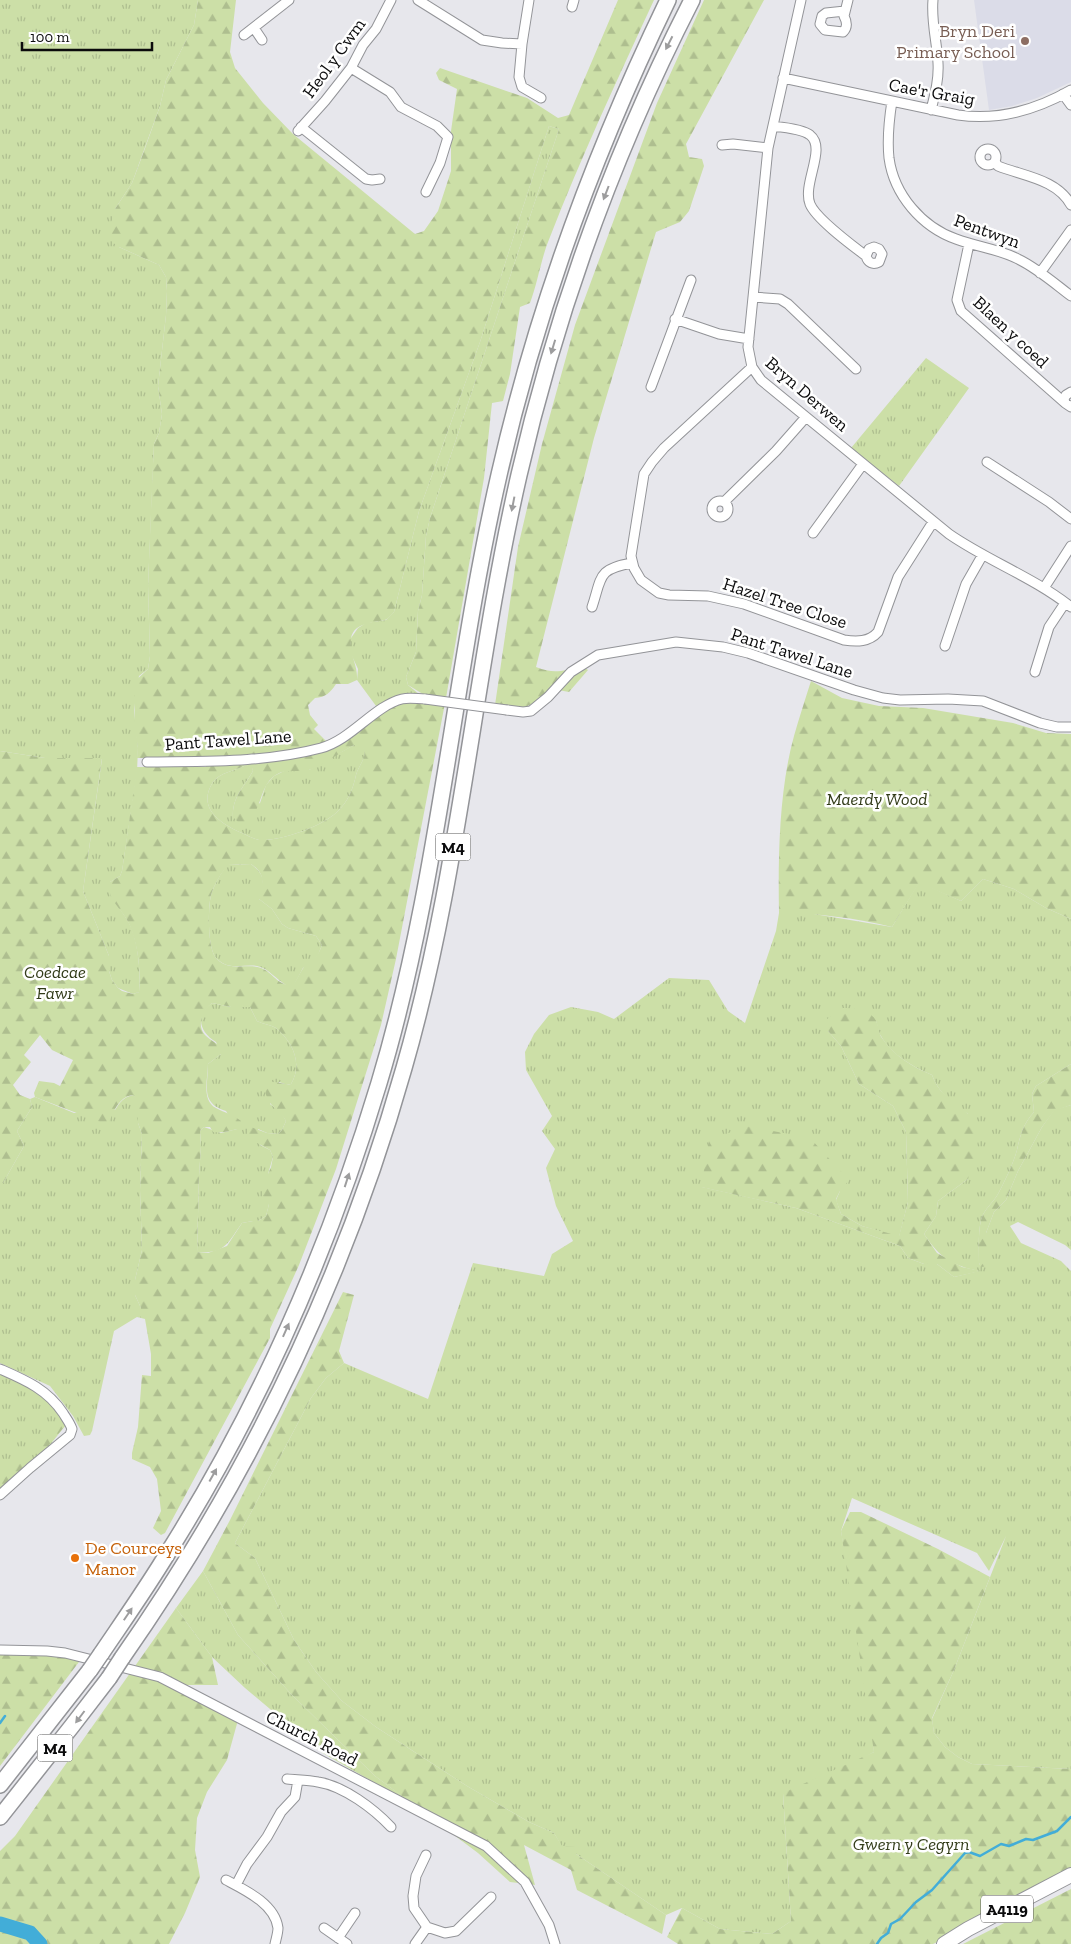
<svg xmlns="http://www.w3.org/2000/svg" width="1071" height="1944" font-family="'Zilla Slab',serif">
	<defs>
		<pattern id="grass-tufts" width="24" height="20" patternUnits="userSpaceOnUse" patternTransform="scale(1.25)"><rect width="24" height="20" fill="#ccdfa7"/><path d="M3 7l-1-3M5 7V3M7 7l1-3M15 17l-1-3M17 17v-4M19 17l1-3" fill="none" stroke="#aebe8f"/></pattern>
		<pattern id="forest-firs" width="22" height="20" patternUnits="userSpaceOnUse" patternTransform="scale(1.25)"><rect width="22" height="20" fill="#ccdfa7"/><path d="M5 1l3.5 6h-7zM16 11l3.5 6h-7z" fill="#aebe8f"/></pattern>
	</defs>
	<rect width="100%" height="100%" fill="#e7e7ec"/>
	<path fill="#dbdce8" d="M974 0H1071V82L1037 98 1012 106 989 110Z"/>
	<path fill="url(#grass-tufts)" fill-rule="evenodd" d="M0 0H198L194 25 166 80 160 106 132 183 115 209 119 247 159 265 166 277 167 291 166 315 158 386 162 414 159 433 154 444 148 586 150 656 148 669 139 676 134 710 138 748 137 772 122 871 120 876 110 882C111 903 120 906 129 923 138 940 141 973 139 992L133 994 118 988 112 980 109 971V956L83 891 102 759 45 758 0 751Z
		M549 126 559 129 430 518 426 536 422 595 418 611 416 652 406 677 408 685 425 699 379 710 357 680 358 669 351 654V638L358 628 366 623 386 620 394 612 419 511 480 342Z
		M926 358 969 388 899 486 851 448Z
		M354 745H362C370 755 359 764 356 775 353 789 348 802 337 812 321 827 281 841 259 840 253 839 247 835 242 833 221 824 196 808 213 782 220 772 236 771 246 765L252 767 253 771C244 787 232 797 233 817L260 803 266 785 274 776 286 770H309Z
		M251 864C267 876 263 882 259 899L272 909 282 924 288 928 316 936 322 945 318 955 312 963 303 968 294 985H286C277 980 268 968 257 966 244 964 230 971 217 959 207 950 208 908 211 895 214 885 221 873 227 865Z
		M983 879 1014 889 1046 908 1071 919V1064L1036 1086 1032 1094 1034 1112C1023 1124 1020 1136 1017 1150 1013 1164 1005 1181 998 1194 993 1203 984 1209 981 1220 978 1233 979 1248 979 1263L980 1265 986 1248V1233L994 1212 1006 1200 1018 1171 1042 1127 1054 1110 1071 1105V1250L1065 1245 1018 1222 1010 1226 1021 1243 1061 1261 1071 1271V1769L972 1764 958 1757 945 1747 934 1733 932 1719 954 1670 1006 1536 989 1571 977 1553 852 1498 841 1531 868 1680 874 1752 813 1785 783 1794 791 1921 772 1934 720 1929 682 1908 666 1915 576 1854 562 1847 554 1833 529 1822 467 1786 376 1727 342 1701 316 1672 294 1640 255 1558 235 1543 311 1398 326 1378 344 1363 428 1399 473 1263 544 1276 552 1254 573 1241 556 1206 546 1168 555 1149 542 1131 552 1116 526 1070 525 1052 534 1034 549 1015 571 1007 598 1012 614 1019 669 978 709 980 728 1011 745 1023 776 931 779 913H808L892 927 919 882 961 901ZM876 1021C878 1026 878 1032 881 1036 890 1054 915 1068 932 1075 939 1094 952 1103 968 1114V1179L938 1201 936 1216 924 1234C940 1258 951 1265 979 1271L954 1277 937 1264H924L908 1258 900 1246 796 1208 702 1187 840 1191 836 1200 841 1214 862 1226 899 1237 908 1202 906 1132 893 1106 859 1084 841 1046 828 1031Z
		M212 1003 231 1007H250L257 1021C263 1024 271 1025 276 1028 293 1042 303 1064 291 1084H285L279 1082 270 1104 281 1112 286 1121 282 1130 278 1134 267 1133 258 1129 260 1145 270 1150 273 1157 268 1174 269 1204 266 1216 258 1221H253L242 1223C227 1244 225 1254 197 1252L199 1176 201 1146 200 1131 204 1127 221 1133 237 1129 226 1111C200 1103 208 1086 208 1064L221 1054 216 1042C199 1032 195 1015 212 1003Z
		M133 1095 137 1098 138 1103V1123L142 1134 140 1190 142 1250 135 1280V1295L141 1308V1318L137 1317 114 1331 92 1431 90 1435 84 1436 73 1416 50 1386 0 1363V1183H3L24 1146 17 1131 32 1107 30 1099 35 1097 74 1113 115 1110C120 1102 124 1097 133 1095Z
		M0 1372C25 1384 56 1398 65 1426L45 1451 0 1490Z
		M203 1571 238 1635 291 1694 375 1776 417 1807 321 1752 245 1688 212 1657 176 1608Z"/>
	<path fill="url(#forest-firs)" fill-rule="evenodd" d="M198 0H236L230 52 235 68 263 103 293 134 415 234 424 231 438 211 451 171V131L457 89 439 80 436 73 440 68 527 98 558 118 569 115 618 0H654C618 78 581 157 550 237 541 258 538 282 530 303L520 307 510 374 503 401 492 403 484 478 446 698 396 959 381 1025 336 1169 299 1265 270 1329V1338L165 1533 161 1535 153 1528 161 1511 157 1479 150 1467 132 1459V1453L138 1427 142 1375 151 1376V1354L145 1319 141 1318V1308L135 1295V1280L142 1250 140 1190 142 1134 138 1123 136 1098 133 1095C118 1097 113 1113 108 1125L35 1097 34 1093 39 1081 54 1083 60 1086 73 1060 52 1050 40 1035 24 1055 31 1062 13 1085 20 1095 30 1099 32 1107 17 1131 24 1146 3 1183H0V751L45 758H102L83 891 109 956V971L112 980 118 988 122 991 133 994 139 992C141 970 138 946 130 926 125 911 105 899 110 882L120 876 122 871 137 767H206L205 757 137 758 138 748 135 730 134 682 148 669 150 656 148 586 152 484 154 444 159 433 162 414 158 386 166 315 167 291 166 277 159 265 119 247 112 242 109 230 115 209 132 183 144 151 160 106 166 80 194 25ZM549 126 559 129 430 518 426 536 422 595 418 611 416 652 406 677 408 685 431 699 393 703 330 745 314 729 318 725 310 715 308 705 315 698C326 697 330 693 336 684H348L357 680C358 665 350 657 351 641 351 623 372 623 385 620 388 619 391 615 394 612L419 511 480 342ZM354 745H361C370 755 359 764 356 775 353 789 348 802 337 812 321 827 281 841 259 840 253 839 247 835 242 833 221 824 196 808 213 782 220 772 236 771 246 765L252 768 253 771C244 787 232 797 233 817L239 823H246C262 811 259 789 273 777 284 768 294 772 306 771 316 769 343 751 354 745ZM251 864C259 870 263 874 262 884L258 887 255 893 259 899 272 909 282 924 288 928 316 936 322 945C318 957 313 960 304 967 300 972 297 980 293 985 277 986 274 973 261 968 247 963 230 972 217 959 207 950 208 907 211 895 214 885 221 873 228 865ZM212 1003 231 1007H250L257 1021C263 1024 271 1025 276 1028 293 1042 303 1064 291 1084 284 1085 279 1082 272 1082L265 1088C266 1106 278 1107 286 1121L282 1130 278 1134 267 1133 251 1127 247 1131 250 1139 270 1150 273 1157 271 1167 264 1183 262 1193 269 1204 266 1216 258 1221H253L242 1223 227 1246 208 1253 197 1252 199 1176 201 1146 200 1131 204 1127H210L213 1132C222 1133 234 1131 241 1127V1121C233 1114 225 1113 216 1108 201 1100 208 1078 208 1064L221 1054V1048C217 1043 210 1040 205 1035 196 1025 203 1010 212 1003Z
		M704 0H764L686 144 689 157 702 159 704 166 689 211 680 222 656 232 594 438 536 667C554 674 562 672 580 665L588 670 569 692 558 690 518 711 495 705 518 547 542 444 575 325 657 103Z
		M811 681 842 698 879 706 923 708 1013 723 1046 733 1071 734V919L1046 908 1014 889 983 879 961 901 919 883 892 927C855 918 817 913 779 913 778 857 779 790 794 736 799 718 805 700 811 681Z
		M840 1008C853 1008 872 1009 877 1023 879 1028 879 1034 882 1038 894 1056 913 1067 932 1075 941 1098 952 1098 968 1114 972 1118 976 1125 979 1131L976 1155 968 1179 938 1201 936 1216 924 1234 937 1253 962 1267 981 1271 954 1277 937 1264H924L908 1258 900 1246 796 1208 701 1187 709 1141 746 1126 810 1138 849 1180 840 1191 836 1199 841 1214 862 1226 899 1236 908 1202 906 1132 893 1106 859 1084 841 1046 828 1031 826 1020Z
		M1071 1064V1105L1054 1111 1042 1127 1018 1171 1006 1200 994 1212 986 1233 988 1266 981 1267 979 1263C979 1248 978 1233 981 1220 984 1209 993 1203 998 1194 1005 1181 1013 1164 1017 1150 1020 1136 1023 1124 1034 1112L1032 1094 1036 1086Z
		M343 1292 354 1295 339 1351 344 1363 326 1378 311 1398 235 1543 255 1558 294 1640 316 1672 342 1701 376 1727 467 1786 529 1822 554 1833 562 1846 578 1847 576 1854 666 1915 662 1934 577 1890 571 1870 524 1845 535 1885 510 1882 478 1853 375 1776 291 1694 238 1635 203 1571 230 1520Z
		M60 1416 65 1426 42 1453 38 1444 41 1437Z
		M23 1457H28L30 1468 0 1495V1474Z
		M850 1512H861L938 1549 990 1577 954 1670 932 1718 934 1733 945 1747 958 1757 972 1764 1071 1769V1873L952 1936 933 1944H678L667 1937 682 1908 720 1929 772 1934 791 1921 783 1793 874 1752 841 1531Z
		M176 1608 212 1657 218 1685H187L189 1696 238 1720 227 1760 207 1792 197 1818 195 1850 200 1877 185 1913 169 1944H0V1851L15 1836Z
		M0 1650 82 1658 0 1766Z
		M1071 1889V1944H963Z"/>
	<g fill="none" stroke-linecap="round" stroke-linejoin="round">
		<path stroke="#42add8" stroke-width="2.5" d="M0 1723 5 1716
			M877 1944 881 1938 888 1933 891 1924 900 1919 916 1902 932 1890 965 1853 969 1852 980 1856 1001 1844 1009 1846 1026 1839 1033 1840 1057 1831 1071 1817"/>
		<path stroke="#42add8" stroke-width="15" d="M0 1924 30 1933 40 1944"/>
		<g stroke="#939498" stroke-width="11">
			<path id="minor" d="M418 0 482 40 502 43 522 44 519 77 522 87 541 98
				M801 0 768 148 748 347 752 367 761 380 949 534C988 561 1033 577 1071 607
				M572 7 574 0
				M845 11 826 13 822 16 820 24 825 30 843 32C848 27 847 22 844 16L848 0
				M254 28 262 40
				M244 35 289 0
				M522 44 529 0
				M351 68 390 92 401 107 437 126 448 137 440 163 426 192
				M783 78 958 115C999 121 1036 110 1071 90
				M1063 94 1071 105
				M892 101C889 120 887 139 889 158 894 195 922 227 956 239 977 247 999 249 1018 259 1037 268 1054 283 1071 296
				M931 110C935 94 939 79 938 63 937 42 931 22 933 0
				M773 126C782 127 803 129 810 135 827 148 802 184 810 204 816 219 853 246 866 256 868 263 873 265 879 262L882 254 879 249 874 247 869 249 866 256
				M301 127 366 179 372 180 380 179
				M298 131 325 101 351 68 363 45 376 29 391 0
				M722 145 733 144 768 148
				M980 157a8 8 0 1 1 16 0a8 8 0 1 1-16 0Z
				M995 162 998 166C1023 176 1057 179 1071 205
				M969 244 957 300 961 311 1065 403
				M1040 273 1071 230
				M753 297 780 299 788 304 856 369
				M675 319 719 334 749 339
				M752 367 664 448 652 462 644 474 631 556 634 568 641 580 659 593 669 595 708 596 744 604 844 640C857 642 869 642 878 632L898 577 933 522
				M651 387 691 280
				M1071 392 1066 395 1064 399 1065 403 1071 407
				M987 462 1049 502 1071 519
				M712 509a8 8 0 1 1 16 0a8 8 0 1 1-16 0Z
				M724 502 776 451 806 417
				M813 533 863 464
				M1044 588 1071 546
				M592 607C602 577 597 569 632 563
				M945 646 966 584 982 556
				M1035 672 1049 627 1065 603
				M507 710 523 712 531 711 548 697 571 672 598 655 676 642 723 647 748 653 854 690 883 698 900 700 948 699 983 701 1040 723 1057 727H1071
				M147 762C205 761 264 763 321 748 351 740 374 706 402 699 410 697 418 699 425 699
				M0 1369C25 1380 47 1389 63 1413 66 1418 70 1423 72 1429L70 1435 30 1468 0 1495
				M0 1650 47 1651 65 1653 160 1677 486 1846 525 1882 549 1925 555 1944
				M287 1779C297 1780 308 1780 318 1782 344 1786 374 1809 391 1827
				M426 1855 416 1876 413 1896 414 1908 427 1927 445 1933 456 1931 491 1897
				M226 1880C245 1890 275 1904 278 1928 278 1933 276 1939 275 1944
				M236 1885 247 1864 267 1837 281 1812 295 1797 298 1780
				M324 1928 347 1944
				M338 1938 355 1913
				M415 1944 427 1927"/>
		</g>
		<g stroke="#939498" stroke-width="16">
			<path id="primary" d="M944 1944 968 1929 1071 1875"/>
		</g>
		<g stroke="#939498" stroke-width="18">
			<path id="motorway" d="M101 1654C124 1620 148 1586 169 1551 260 1406 330 1246 379 1083 439 884 453 676 499 475 536 311 595 151 668 0
				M122 1658C248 1478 344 1280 404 1068 460 874 474 671 519 475 557 310 615 150 692 0
				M0 1785 90 1670
				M0 1817 72 1726 109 1678"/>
		</g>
		<use href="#minor" stroke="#fff" stroke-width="9"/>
		<use href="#primary" stroke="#fff" stroke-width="14"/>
		<use href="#motorway" stroke="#fff" stroke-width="15"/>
		<g stroke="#939498" stroke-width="11" stroke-linecap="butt">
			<path id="minor-bridge" d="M425 699 507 710"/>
		</g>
		<g stroke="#939498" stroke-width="18" stroke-linecap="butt">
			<path id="motorway-bridge" d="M90 1670 101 1654
				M109 1678 122 1658"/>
		</g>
		<use href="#minor-bridge" stroke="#fff" stroke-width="9"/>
		<use href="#motorway-bridge" stroke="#fff" stroke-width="15"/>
	</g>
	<defs><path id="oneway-solid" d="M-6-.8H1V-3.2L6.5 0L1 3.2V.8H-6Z" transform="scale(1.25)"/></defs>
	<g fill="#9d9d9e">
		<use href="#oneway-solid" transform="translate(669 43) rotate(117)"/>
		<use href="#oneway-solid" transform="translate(606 193) rotate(111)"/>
		<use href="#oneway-solid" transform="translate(553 347) rotate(107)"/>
		<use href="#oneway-solid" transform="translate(513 504) rotate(101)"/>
		<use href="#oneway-solid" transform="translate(347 1180) rotate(-72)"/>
		<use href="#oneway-solid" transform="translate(286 1330) rotate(-66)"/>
		<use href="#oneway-solid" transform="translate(213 1475) rotate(-61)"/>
		<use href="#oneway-solid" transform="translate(128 1614) rotate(-56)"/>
		<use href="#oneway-solid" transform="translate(80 1717) rotate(127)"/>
	</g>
	<circle fill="#8d6e63" stroke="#fff" stroke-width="2" cx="1025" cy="41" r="5"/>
	<circle fill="#e8710a" stroke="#fff" stroke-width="2" cx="75" cy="1558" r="5"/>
	<g text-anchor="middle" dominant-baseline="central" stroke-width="5" stroke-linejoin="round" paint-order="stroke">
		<g fill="#fff" stroke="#545455" stroke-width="1">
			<rect x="435.5" y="833.5" width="35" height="27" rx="4"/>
			<rect x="37.5" y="1734.5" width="35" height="27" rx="4"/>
			<rect x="981" y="1895.5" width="52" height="27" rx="4"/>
		</g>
		<g font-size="16" font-weight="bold" fill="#0b0b0c">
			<text x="453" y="847">M4</text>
			<text x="55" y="1748">M4</text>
			<text x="1007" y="1909">A4119</text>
		</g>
		<g font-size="18" fill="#785e54" stroke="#fff" text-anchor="end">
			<text x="1015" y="31">Bryn Deri<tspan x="1015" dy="21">Primary School</tspan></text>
		</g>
		<g font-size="18" fill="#0b0b0c" stroke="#fff">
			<text transform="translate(334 58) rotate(-54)">Heol y Cwm</text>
			<text transform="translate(932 92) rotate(10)">Cae'r Graig</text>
			<text transform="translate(987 231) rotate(20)">Pentwyn</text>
			<text transform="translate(1011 332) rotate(43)">Blaen y coed</text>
			<text transform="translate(807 394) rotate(41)">Bryn Derwen</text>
			<text transform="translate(785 603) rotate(18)">Hazel Tree Close</text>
			<text transform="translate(792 653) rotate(18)">Pant Tawel Lane</text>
			<text transform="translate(228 740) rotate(-4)">Pant Tawel Lane</text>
			<text transform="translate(312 1738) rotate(27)">Church Road</text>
		</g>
		<g font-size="18" font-style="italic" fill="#323c19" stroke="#fff">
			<text x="877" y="799">Maerdy Wood</text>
			<text x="55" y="972">Coedcae<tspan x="55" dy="21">Fawr</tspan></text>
			<text x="911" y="1844">Gwern y Cegyrn</text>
		</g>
		<g font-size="18" fill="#c56008" stroke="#fff" text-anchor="start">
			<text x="85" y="1548">De Courceys<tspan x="85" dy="21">Manor</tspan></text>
		</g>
	</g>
	<path d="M22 42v8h130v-8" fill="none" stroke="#0b0b0c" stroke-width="2.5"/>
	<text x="30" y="42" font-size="15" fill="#0b0b0c" stroke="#ffffff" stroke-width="4" paint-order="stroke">100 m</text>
</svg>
